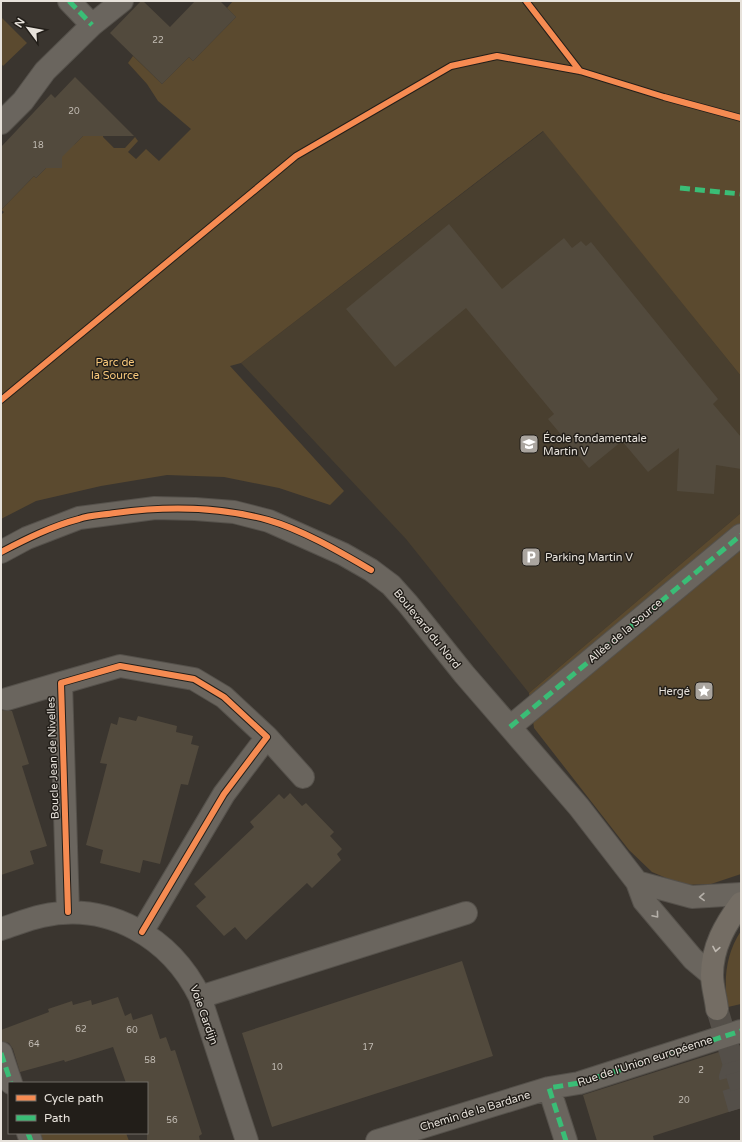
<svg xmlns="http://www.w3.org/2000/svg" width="742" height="1142" font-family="'Varela Round',sans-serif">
	<rect width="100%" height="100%" fill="#3a352f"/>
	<path fill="#493f2f" d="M544 131 741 376V513L529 693 406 539 241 363Z"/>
	<path fill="#5b4a2f" d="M233 1H741V376L543 131 241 363 230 366 344 491 330 505 279 488 224 477 167 475 101 486 36 501 1 519V215L4 212 1 210 34 176 36 178 46 168H61L62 151 75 144 83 136H98L99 123 103 127V137L114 148H125L135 137 138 141 128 152 136 159 146 149 159 161 191 129 158 101 147 84 128 63 133 56 162 84 189 57 193 61 236 17 227 8Z
		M1 17 27 43 3 66 1 63Z
		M741 513V874L711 884 683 885 652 872 629 850 534 728 529 693Z
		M741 931V1004L728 1007C723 981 726 953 741 931Z
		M39 1133H126L129 1141H42Z"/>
	<path fill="#524a3d" d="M141 1H143L170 27 195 1H220L236 17 193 61 189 57 162 84 110 33Z
		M75 77 134 136H83L62 157V168H46L36 178 34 176 1 210V147L51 94 55 98Z
		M449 224 502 289 564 238 572 248 581 241 586 246 591 242 718 399 713 404 741 437V469L716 465 714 494 677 491 679 448 648 472 622 441 589 468 548 419 554 414 466 308 395 367 346 309Z
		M1 710 12 711 29 764 22 766 47 846 30 851 34 864 1 875Z
		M138 716 177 726 176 732 193 736 191 744 199 746 188 785 181 784 160 864 143 860 140 873 100 863 103 850 86 845 107 764 100 763 111 723 117 725 119 717 136 721Z
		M290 793 302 806 306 803 334 832 330 836 342 849 337 854 341 860 312 888 307 883 246 940 235 927 224 936 196 906 206 897 194 884 254 827 250 822 279 794 284 799Z
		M462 961 493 1056 272 1127 242 1033Z
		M118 997 125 1016 131 1013 133 1020 152 1014 160 1039 166 1037 171 1051 175 1050 202 1134 199 1136 200 1141H147V1083H126L113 1047 65 1062 64 1060 20 1072 13 1049 9 1043 1 1041V1030L49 1012 48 1009 72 1001 73 1005 91 1000 92 1005Z
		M741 1045V1108L653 1136 654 1141H597L583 1095Z"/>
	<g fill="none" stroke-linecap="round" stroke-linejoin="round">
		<path stroke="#544f49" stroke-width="22" stroke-dasharray="22 11" stroke-linecap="butt" d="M741 1071 734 1065 730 1077 741 1115"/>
		<path stroke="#544f49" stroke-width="22" stroke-dasharray="22 11" stroke-linecap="butt" d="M717 1009 741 1088"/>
		<g stroke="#55514b" stroke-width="24">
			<path id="minor" d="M69 1 92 25
				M1 123 23 101 45 71 92 25 122 1
				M1 552 27 538 79 518 155 508 195 509 234 512 269 521 343 554 371 570 391 585 408 604 464 674 579 807 637 882 644 901 693 959 712 975
				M7 699 61 683
				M510 727 741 535
				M267 737 303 777
				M637 882 692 897 741 894
				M68 912 61 683 120 666 194 679 224 697 267 737 224 794 142 932
				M1 929C14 925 28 919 42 916 109 901 171 938 200 997L247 1141
				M200 997 466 913
				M1 1053 11 1083
				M549 1088 566 1141
				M28 1133 31 1141
				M377 1141 549 1088 579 1083 741 1031"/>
		</g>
		<g stroke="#55514b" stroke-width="24">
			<path id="major" d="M717 1009C716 998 712 986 712 975 712 947 725 925 741 903"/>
		</g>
		<use href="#minor" stroke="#6a655e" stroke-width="22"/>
		<use href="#major" stroke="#746d64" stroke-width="22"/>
		<path stroke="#3abd76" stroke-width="5" stroke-dasharray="10 5" stroke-linecap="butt" d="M69 1 92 25
			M680 188 741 194
			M510 727 741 535
			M1 1053 11 1083
			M28 1133 31 1141
			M566 1141 549 1088 579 1083 741 1031"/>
		<g stroke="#221e19" stroke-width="8">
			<path id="cycleway" d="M526 1 580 71
				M1 400 296 156 451 66 497 56 580 71 664 97 741 118
				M1 552C26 539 52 526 79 519 90 515 103 515 115 513 166 506 217 506 268 520 303 530 340 552 371 570
				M68 912 61 683 120 666 194 679 224 697 267 737 224 794 142 932"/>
		</g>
		<use href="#cycleway" stroke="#f68b52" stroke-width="6"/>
	</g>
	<defs><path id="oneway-chevron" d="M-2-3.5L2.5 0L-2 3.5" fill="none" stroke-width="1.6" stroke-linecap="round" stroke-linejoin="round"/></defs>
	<g stroke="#b5b0a9">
		<use href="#oneway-chevron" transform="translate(702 897) rotate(178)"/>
		<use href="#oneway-chevron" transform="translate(656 915) rotate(50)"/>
	</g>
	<use stroke="#bfb9b1" href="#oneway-chevron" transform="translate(716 949) rotate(100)"/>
	<defs>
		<g id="school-square" transform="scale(1)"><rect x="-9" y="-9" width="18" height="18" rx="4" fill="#aaa59f" stroke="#221e19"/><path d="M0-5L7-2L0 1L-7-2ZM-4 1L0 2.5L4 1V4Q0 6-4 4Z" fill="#fff"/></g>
		<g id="parking-square" transform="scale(1)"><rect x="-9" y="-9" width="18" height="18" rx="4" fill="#aaa59f" stroke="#221e19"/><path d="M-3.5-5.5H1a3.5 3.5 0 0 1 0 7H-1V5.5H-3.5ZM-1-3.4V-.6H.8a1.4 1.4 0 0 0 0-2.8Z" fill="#fff"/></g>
		<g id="sight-square" transform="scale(1)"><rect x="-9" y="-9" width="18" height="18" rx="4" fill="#aaa59f" stroke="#221e19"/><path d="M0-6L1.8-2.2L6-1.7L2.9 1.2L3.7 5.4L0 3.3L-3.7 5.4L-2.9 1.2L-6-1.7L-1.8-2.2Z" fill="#fff"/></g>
	</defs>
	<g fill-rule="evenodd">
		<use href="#school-square" x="529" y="444"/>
		<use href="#parking-square" x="531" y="557"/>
		<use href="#sight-square" x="704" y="691"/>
	</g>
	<g text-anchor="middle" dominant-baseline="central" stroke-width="3" stroke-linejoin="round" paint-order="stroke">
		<g font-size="9" fill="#c2bcb4">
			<text x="158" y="40">22</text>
			<text x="74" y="111">20</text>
			<text x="38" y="145">18</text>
			<text x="81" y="1029">62</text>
			<text x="132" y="1030">60</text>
			<text x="34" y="1044">64</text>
			<text x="368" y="1047">17</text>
			<text x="150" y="1060">58</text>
			<text x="277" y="1067">10</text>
			<text x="701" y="1070">2</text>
			<text x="684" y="1100">20</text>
			<text x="172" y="1120">56</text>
		</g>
		<g font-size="11" fill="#f8c87b" stroke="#221e19">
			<text x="115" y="362">Parc de<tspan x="115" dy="13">la Source</tspan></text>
		</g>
		<g font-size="11" fill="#e7e2db" stroke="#221e19" text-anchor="start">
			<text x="543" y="438">École fondamentale<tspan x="543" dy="13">Martin V</tspan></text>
			<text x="545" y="557">Parking Martin V</text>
			<text x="690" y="691" text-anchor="end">Hergé</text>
		</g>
		<g font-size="11" fill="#e7e2db" stroke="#221e19">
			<text transform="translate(427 629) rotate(51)">Boulevard du Nord</text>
			<text transform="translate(625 631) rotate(-40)">Allée de la Source</text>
			<text transform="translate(53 758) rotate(-92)">Boucle Jean de Nivelles</text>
			<text transform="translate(204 1015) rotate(70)">Voie Cardijn</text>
			<text transform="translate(645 1061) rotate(-18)">Rue de l'Union européenne</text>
			<text transform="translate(475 1111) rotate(-17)">Chemin de la Bardane</text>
		</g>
	</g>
	<rect width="742" height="1142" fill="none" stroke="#e7e2db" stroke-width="4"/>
	<rect x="8" y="1082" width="140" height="52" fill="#221e19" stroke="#716c67"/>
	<rect x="16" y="1095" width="20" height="6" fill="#f68b52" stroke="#716c67"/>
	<text x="44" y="1102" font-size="12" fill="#e7e2db">Cycle path</text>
	<rect x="16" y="1115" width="20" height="6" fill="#3abd76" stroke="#716c67"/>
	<text x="44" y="1122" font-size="12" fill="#e7e2db">Path</text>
	<g transform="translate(28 28) rotate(302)" stroke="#221e19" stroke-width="3" paint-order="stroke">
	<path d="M0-3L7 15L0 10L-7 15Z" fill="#e7e2db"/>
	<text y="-6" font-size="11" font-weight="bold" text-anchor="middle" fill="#e7e2db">N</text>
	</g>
</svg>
